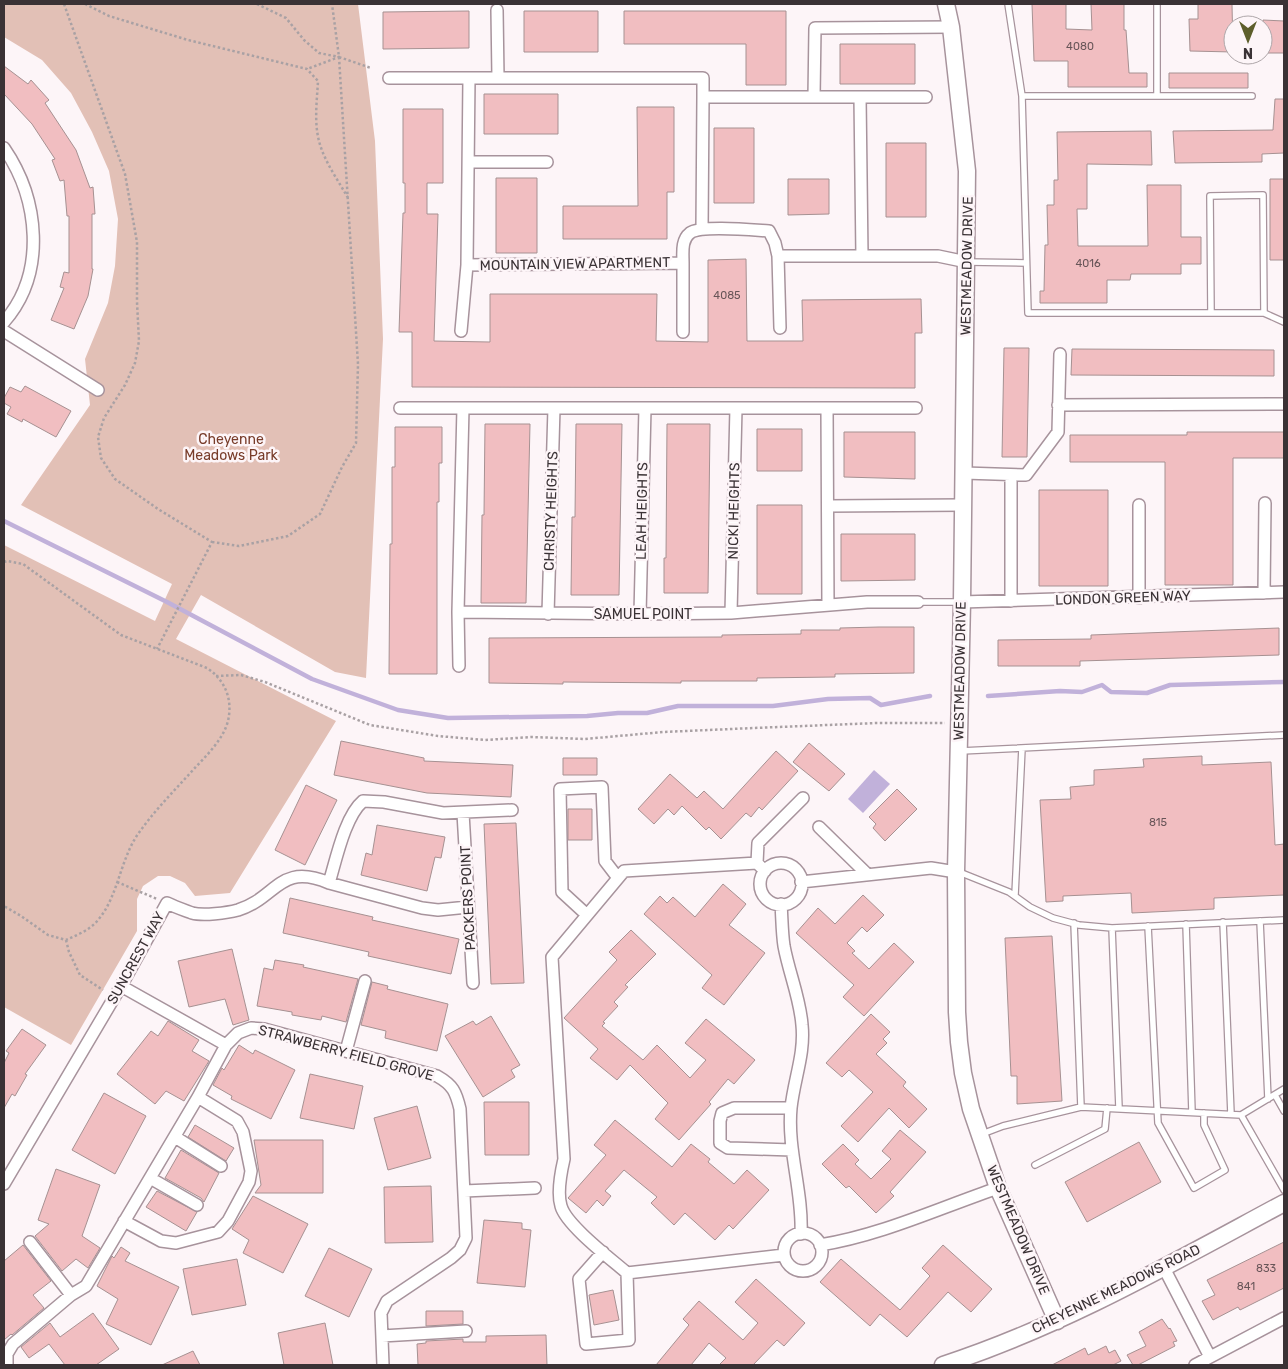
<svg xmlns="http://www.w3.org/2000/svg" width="1288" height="1369" font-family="Rubik,sans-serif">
	<rect width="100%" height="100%" fill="#fdf5f8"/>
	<path fill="#e2c0b6" d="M4 4H358L375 141 383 339 366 678 335 672 201 595 176 639 336 721 230 893 195 896 185 883 170 876H158L143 886 137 899V931L71 1045 4 1007V545L155 621 172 584 21 505 90 405 85 359 108 303 115 266 118 219 109 171 92 132 71 93 42 60 4 37Z"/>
	<path fill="#c1b1da" d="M874 770 890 784 863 813 848 799Z"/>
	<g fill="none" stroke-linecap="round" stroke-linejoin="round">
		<path stroke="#c1b1da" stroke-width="4.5" d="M4 521 167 602 312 679 398 710 448 718 587 716 618 713H647L678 706H773L828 699 870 698 881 705 930 696
			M988 696 1060 691 1082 692 1102 685 1111 692 1147 693 1170 685 1284 682"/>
	</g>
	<path fill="#f1bec1" stroke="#a69192" d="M1032 4H1066V29L1092 30 1091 4H1124V30H1126L1129 73H1147V87H1068V61H1034Z
		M1198 4H1232L1233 52 1190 51 1189 19H1198Z
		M469 11V48L383 49V12Z
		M524 11H598V52H524Z
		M624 11H786V85H746V44H624Z
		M1263 20 1284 21V53H1263Z
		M840 44H915V84H840Z
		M4 66 28 84 31 80 49 100 45 103 76 150 90 188 93 187 95 214H92V269H93L88 296 74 329 51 320 64 288 60 287 64 272 69 273V216H67L64 180 60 181 52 160 55 159 32 124 4 94Z
		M1169 73H1248V88H1169Z
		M484 94H558V134H484Z
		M1275 99H1284V153L1262 154V162L1175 163 1173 131 1273 130Z
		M637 107H674V192H667V239H563V206H638Z
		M403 109H443V183H427V214H438L434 341 490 342V294H657L656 341 708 342V260L746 259 747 341H803L802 300 921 299 922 333H915V388L412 387V332H399L403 213H405V183H403Z
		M714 128H754V203H714Z
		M1151 131 1152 165 1087 164V209H1077L1078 246H1148L1147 185H1181V237H1201V264H1181V274H1131L1130 280H1107V303H1040V291H1044L1045 245H1048L1047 205H1054V180H1058L1057 132Z
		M886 143H926V217H886Z
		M496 178H537V253H496Z
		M788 179H829V214L788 215Z
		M1270 179H1284V260H1270Z
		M1004 348H1029L1027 457H1002Z
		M1072 349 1274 350V376L1071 375Z
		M25 386 71 411 56 437 23 419 22 422 7 414 11 407 4 403V398L10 387 21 392Z
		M485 424H530L526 603H481L482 515H484Z
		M576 424H622L619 595H571L572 517H575Z
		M667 424H710L708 593H664V558H666Z
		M395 427H442V463H439V502H437V674H389L390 544H392V467H395Z
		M757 429H802V471H757Z
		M844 432H915V479L844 477Z
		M1187 432H1284V458H1233V585H1165V462H1070V435H1187Z
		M1039 490H1108V586H1039Z
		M757 505H802V594H757Z
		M841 534H915V580L841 581Z
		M879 627H914V673L835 674V677L757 678V681H681V683L563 682V684L489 683V638L722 637V635L801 634V630H840V628Z
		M1279 628V655L1080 661V666H998V640L1091 639V635Z
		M341 741 424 758V761L513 765 511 797 427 793 334 775Z
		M809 743 845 774 829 791 793 762Z
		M776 751 798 771 762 810 759 807 751 817 746 813 721 839 709 827 706 830 682 806 674 815 668 809 654 824 638 809 670 774 697 798 704 791 723 809Z
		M1202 756V765L1271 762 1275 845 1284 844V895L1214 898V909L1132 913 1131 893 1063 896V901L1046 902 1040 800 1071 799 1070 787 1094 785V770L1144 767 1143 759Z
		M563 758H597V775H563Z
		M306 785 337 800 305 865 275 850Z
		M897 789 917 809 885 841 873 828 876 824 869 817Z
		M568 809H592V840H568Z
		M516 823 524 983 491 984 484 824Z
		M377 825 445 837 441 858 435 857 427 891 361 875 366 853 372 855Z
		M723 884 746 904 729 925 765 953 724 1005 702 988 712 975 644 914 660 896 667 903 673 897 695 917Z
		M863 895 884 915 867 932 862 927 847 943 855 951 852 953 869 969 894 943 914 962 864 1016 843 997 854 985 796 933 818 908 835 924Z
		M290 898 373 917 372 920 459 939 451 974 368 956 369 952 283 933Z
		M631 930 656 954 625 985 628 987 614 1002 618 1006 603 1022 605 1023 602 1026 643 1060 657 1045 690 1078 706 1060 685 1043 706 1019 755 1060 734 1084 728 1079 709 1102 711 1104 679 1140 655 1119 668 1103 630 1065 617 1080 590 1058 598 1049 564 1018 617 960 609 952Z
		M1052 936 1062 1101 1017 1104V1076H1011L1005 938Z
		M232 949 249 1020 233 1025 225 999 189 1007 178 961Z
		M275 960 304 965 303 967 358 979 346 1022 322 1016 321 1020 292 1015V1012L257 1006 264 968 273 970Z
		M372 982 388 986 387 989 448 1004 437 1051 385 1038 386 1031 361 1025Z
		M871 1014 890 1032 883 1039 887 1043 876 1054 906 1082 903 1086 927 1109 909 1128 889 1108 858 1142 841 1126 873 1092 849 1070 842 1077 826 1063Z
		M491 1016 520 1065 511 1070 515 1077 483 1097 445 1036 473 1021 476 1025Z
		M168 1021 199 1040 192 1051 209 1061 184 1101 166 1091 155 1104 117 1074 151 1031 158 1036Z
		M22 1029 46 1045 25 1074 27 1075 15 1096 12 1094 4 1108V1063L9 1053 6 1051Z
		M239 1045 253 1054 255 1050 295 1070 271 1119 231 1099 232 1096 213 1085 222 1068 224 1070Z
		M310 1074 363 1086 354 1129 300 1118Z
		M104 1093 146 1116 115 1174 72 1150Z
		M484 1102H529V1155H485Z
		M417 1106 431 1158 388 1170 374 1118Z
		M615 1120 672 1167 691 1144 710 1159 708 1162 734 1184 747 1170 769 1190 733 1229 729 1225 715 1240 685 1213 674 1225 651 1203 657 1197 624 1170 605 1191 611 1196 603 1206 597 1200 586 1213 568 1198 606 1155 594 1145Z
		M195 1125 234 1148 226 1161 188 1137Z
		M900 1130 926 1152 890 1192 894 1196 876 1213 849 1186 846 1188 822 1164 843 1144 859 1160 855 1164 871 1179 891 1159 882 1151Z
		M254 1140H323V1193H255L261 1185Z
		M1139 1142 1161 1182 1087 1222 1065 1182Z
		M181 1150 219 1173 204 1202 201 1198 165 1178Z
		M56 1169 100 1185 82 1236 100 1248 88 1268 76 1259 62 1271 35 1236 49 1224 38 1220Z
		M431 1186 433 1242 385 1243 384 1187Z
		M157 1191 197 1212 186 1231 146 1207Z
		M253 1196 308 1224 283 1273 243 1253 249 1240 232 1229Z
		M484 1220 522 1223V1229L531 1230 525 1287 477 1283Z
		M1284 1242V1288L1240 1310 1238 1307 1213 1320 1202 1301 1215 1295 1207 1280Z
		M23 1245 51 1281 33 1295 44 1308 12 1335 11 1334 4 1340V1261Z
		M943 1245 992 1289 971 1312 948 1292 907 1337 880 1314 870 1326 820 1282 841 1259 900 1310 930 1276 922 1268Z
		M121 1247 130 1253 125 1261 179 1287 151 1345 106 1324 118 1299 97 1286 112 1256 114 1258Z
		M329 1248 372 1269 349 1317 305 1296Z
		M237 1259 246 1305 192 1315 183 1269Z
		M756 1279 805 1323 784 1346 777 1340 753 1365H719L726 1358 709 1343 691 1365H656L689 1325 683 1319 699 1301 743 1340 758 1323 735 1302Z
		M613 1290 619 1320 594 1325 589 1295Z
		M426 1311H463V1324L426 1326Z
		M93 1313 119 1349 96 1365H65L49 1344 29 1358 21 1347 50 1323 60 1337Z
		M1162 1319 1169 1329 1170 1328 1177 1341 1173 1342 1175 1346 1138 1365H1133L1127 1355 1146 1346 1139 1332Z
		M325 1323 333 1365H284L278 1333Z
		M546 1335 547 1365H418L417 1344 426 1343V1341L463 1339V1342H486V1336Z
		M1106 1346 1109 1353 1115 1350 1121 1361 1113 1365H1052L1085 1348 1088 1355Z
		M193 1351 200 1365H162Z"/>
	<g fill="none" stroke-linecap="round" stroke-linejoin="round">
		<g stroke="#a7939c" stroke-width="8">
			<path id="lane" d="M1008 4 1022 96 1028 313H1264L1284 322
				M1157 4V96
				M1022 96H1252
				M967 262 1026 263
				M1211 313 1210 196 1263 195 1264 313
				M918 602H960
				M961 751 1284 735
				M959 872 1009 892 1030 907 1053 918 1079 925 1112 928 1284 920
				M1015 895 1022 748
				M1260 921 1268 1099
				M1223 922 1231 1114
				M1074 923 1081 1107
				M1186 924 1192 1112
				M1148 926 1158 1123 1194 1188 1225 1170 1204 1125V1113
				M1112 928 1119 1108
				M1275 1095 1284 1111
				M1241 1115 1284 1190
				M982 1134 1003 1126 1081 1107 1241 1115 1284 1089
				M1035 1165 1105 1129 1107 1108"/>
		</g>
		<g stroke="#a7939c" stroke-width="14">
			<path id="street" d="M497 10 498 78
				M951 27 815 28 814 97H703V78H469L467 265 683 263C683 253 681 240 690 233 701 225 753 230 769 231L775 243 778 256H938L967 262
				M389 78H469
				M814 97H926
				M860 97 862 256
				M4 148C39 199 47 273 4 322
				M468 162H547
				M702 229 703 97
				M778 256 780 328
				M683 263V332
				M4 331 98 390
				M461 331 467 265
				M1058 405 1284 404
				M400 408H916
				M827 408 828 605
				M964 473 1026 475 1058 432 1060 354
				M828 506 963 505
				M1264 593 1265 503
				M1139 598V505
				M1011 601V475
				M962 602 1284 592
				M458 612 640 614 731 613 867 602H918
				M731 613 736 408
				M548 614 554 408
				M640 614 645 408
				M459 666 458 612 463 408
				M463 813 473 983
				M819 827 867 874
				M757 863 758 843 803 798
				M760 884a21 21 0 1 1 42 0a21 21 0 1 1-42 0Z
				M801 882 931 868 956 872
				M329 883C336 860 345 816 363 801L384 802 443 813 512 810
				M781 904C782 918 782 933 784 946 789 973 800 998 802 1025 805 1054 794 1079 791 1108 787 1150 803 1191 801 1234
				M587 915 562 892 560 789 602 787 605 861 618 878
				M121 986 226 1045
				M346 1051 365 981
				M791 1108H734L722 1113 720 1121V1143L728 1148 792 1150
				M175 1137 221 1166
				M150 1178 197 1205
				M4 1184 121 986 167 903C175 907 184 910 192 913 203 916 227 913 238 910 277 898 279 862 329 883L422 908 438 910 468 907
				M464 1191 535 1188
				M124 1221 161 1241 176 1243 218 1232 228 1221 249 1182 251 1171 243 1132 237 1121 198 1097
				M784 1252a19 19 0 1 1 38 0a19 19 0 1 1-38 0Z
				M30 1242 71 1295
				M820 1245C882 1235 939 1208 998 1188
				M603 1252 579 1279 586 1344 629 1340 627 1273C611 1259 566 1225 561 1206 557 1193 561 1172 564 1159L552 957 624 871 757 863 765 871
				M1164 1268 1210 1357
				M627 1273 784 1255
				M382 1336 466 1331
				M7 1365V1354L13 1344 71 1295 86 1286 198 1097 226 1045 238 1033 251 1028 264 1029 437 1076C453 1085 456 1092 460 1109L466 1238 460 1250 451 1258 387 1301 381 1313 383 1365
				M1195 1365 1284 1318"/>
		</g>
		<g stroke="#a7939c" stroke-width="19">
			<path id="secondary" d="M946 4 951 27 967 171 962 602 956 872 957 1012 959 1042 963 1073 971 1109 998 1188 1057 1321
				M943 1365C1063 1326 1174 1262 1284 1203"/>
		</g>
		<path stroke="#a9a1a4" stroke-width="2.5" stroke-dasharray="2.5 2.5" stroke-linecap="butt" d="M64 4 125 174 137 242V302L139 341 135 363 125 385 104 418 98 437 101 458 115 479 158 509 212 542 157 649
			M85 4 109 16 188 40 307 69 318 81C317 100 314 122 319 141 324 161 338 180 348 198
			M257 4 286 18 304 40 319 53 339 57 307 69
			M339 57 371 68
			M212 542 239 546 288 536 320 514 342 467 356 443 358 364 339 57 332 4
			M4 562 7 561 23 564 121 635 207 668C225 680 233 699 228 721 223 740 206 756 193 770 174 791 154 811 138 834 120 860 118 897 98 920 90 930 77 935 66 940L48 935 21 916 4 906
			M216 676 241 675 265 682 370 725 438 736 485 740 532 737 585 739 663 732 754 728 877 723H945
			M117 882 157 899
			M66 940 69 952 80 975 103 990"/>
		<use href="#lane" stroke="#fff" stroke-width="5.5"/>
		<use href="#street" stroke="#fff" stroke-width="11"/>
		<use href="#secondary" stroke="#fff" stroke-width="16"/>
	</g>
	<g text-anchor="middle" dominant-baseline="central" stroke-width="5" stroke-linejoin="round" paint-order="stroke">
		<g font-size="11" fill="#685558">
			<text x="1080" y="46">4080</text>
			<text x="1088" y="263">4016</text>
			<text x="727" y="295">4085</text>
			<text x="1158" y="822">815</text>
			<text x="1266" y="1268">833</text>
			<text x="1246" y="1286">841</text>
		</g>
		<g font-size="14" fill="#3a3235" stroke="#fdf5f8">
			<text transform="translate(575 264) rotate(-1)">MOUNTAIN VIEW APARTMENT</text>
			<text transform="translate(967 266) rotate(-89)">WESTMEADOW DRIVE</text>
			<text transform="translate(551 511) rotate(-88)">CHRISTY HEIGHTS</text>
			<text transform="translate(642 511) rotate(-89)">LEAH HEIGHTS</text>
			<text transform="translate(734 511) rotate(-89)">NICKI HEIGHTS</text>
			<text transform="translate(1123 598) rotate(-2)">LONDON GREEN WAY</text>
			<text x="643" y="614">SAMUEL POINT</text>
			<text transform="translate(960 671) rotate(-89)">WESTMEADOW DRIVE</text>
			<text transform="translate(468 898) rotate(-93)">PACKERS POINT</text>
			<text transform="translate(136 958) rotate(-61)">SUNCREST WAY</text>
			<text transform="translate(346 1053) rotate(15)">STRAWBERRY FIELD GROVE</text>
			<text transform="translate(1018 1230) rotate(67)">WESTMEADOW DRIVE</text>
			<text transform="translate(1116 1289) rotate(-26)">CHEYENNE MEADOWS ROAD</text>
		</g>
		<g font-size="14" fill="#783c2a" stroke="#fdf5f8">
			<text x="231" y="439">Cheyenne<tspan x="231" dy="16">Meadows Park</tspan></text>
		</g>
	</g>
	<rect width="1288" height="1369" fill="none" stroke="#3a3235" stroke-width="10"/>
	<g transform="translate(1248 40) rotate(180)"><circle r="24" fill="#fdf5f8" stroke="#afa7aa"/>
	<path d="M0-4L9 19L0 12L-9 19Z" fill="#5d5e2b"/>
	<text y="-8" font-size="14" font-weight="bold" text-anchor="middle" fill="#3a3235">N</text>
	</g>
</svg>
